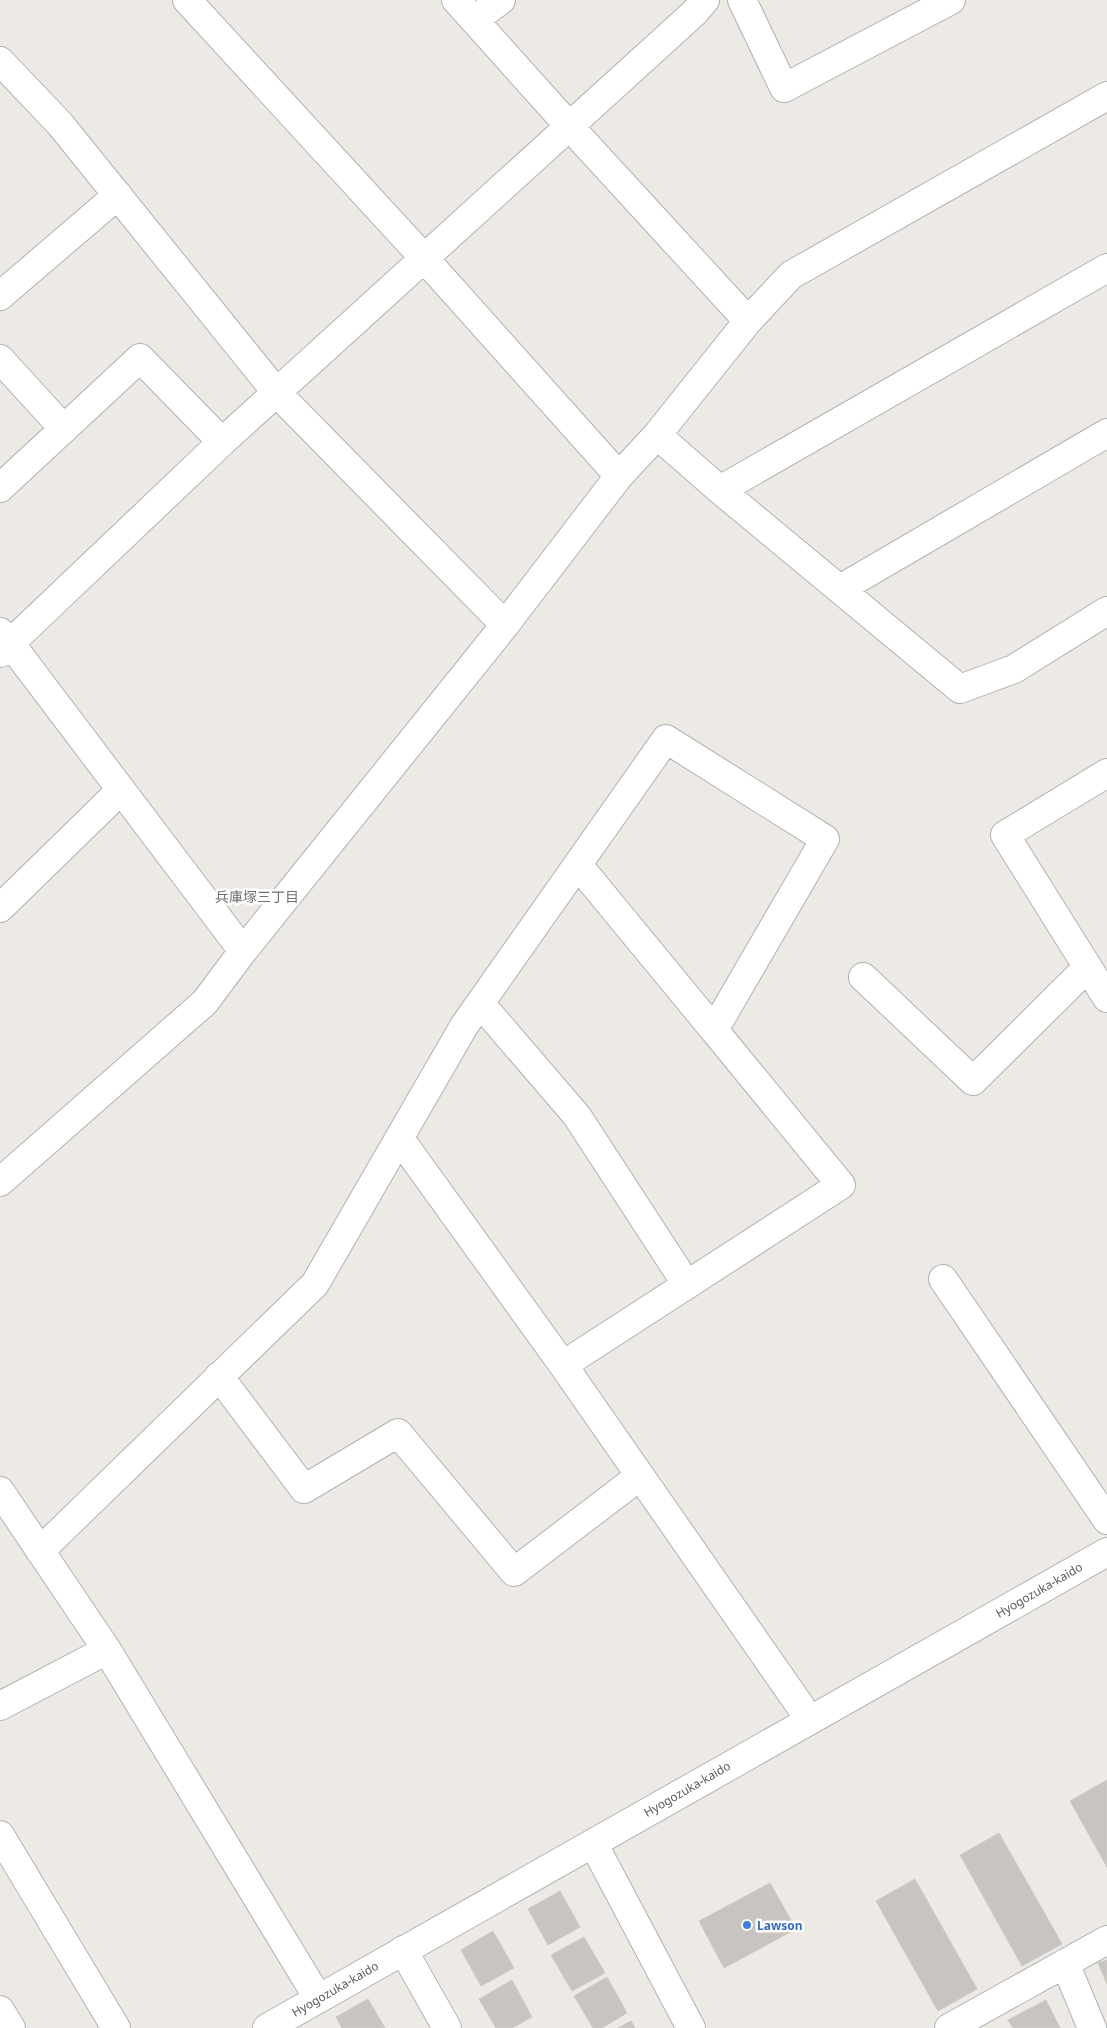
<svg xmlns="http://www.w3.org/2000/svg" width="1107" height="2028" font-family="'Noto Sans','Noto Sans JP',sans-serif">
	<rect width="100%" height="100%" fill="#ede9e4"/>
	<path fill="#c8c4c1" stroke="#d1cac3" d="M1107 1780V1867L1070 1801Z
		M999 1833 1062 1944 1022 1966 960 1855Z
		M915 1879 977 1989 938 2011 876 1901Z
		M770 1883 796 1929 724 1968 699 1921Z
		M560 1891 580 1927 548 1945 528 1909Z
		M493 1931 514 1968 481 1986 461 1950Z
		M584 1937 605 1973 572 1991 551 1955Z
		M1107 1960V1984L1098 1963Z
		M607 1977 627 2013 602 2028H593L574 1996Z
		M512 1980 532 2017 512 2028H496L479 1999Z
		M368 1999 385 2028H342L336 2017Z
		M1046 2000 1060 2028H1013L1008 2020Z
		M631 2021 635 2028H618Z"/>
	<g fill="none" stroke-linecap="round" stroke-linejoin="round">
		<g stroke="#afb2b5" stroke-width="30">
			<path id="street" d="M187 0 424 258 619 476
				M456 0 570 127 748 321
				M742 0 784 88 951 0
				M474 20 501 0
				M0 61 60 124 277 393 505 625
				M0 296 118 195
				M0 359 64 429
				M657 435 720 490 1107 268
				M0 488 140 358 222 442
				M720 490 960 689 1014 669 1107 611
				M840 589 1107 433
				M0 632 10 643 243 951
				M0 653 222 442 694 13 705 0
				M1107 773 1005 835 1107 998
				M578 865 714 1030
				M0 908 121 790
				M863 977 973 1081 1088 967
				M480 1003 577 1116 687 1285
				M400 1139 563 1365
				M0 1182 205 1002 243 951 505 625 619 476 657 435 748 321 791 275 1107 96
				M943 1279 1107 1520
				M219 1376 304 1489 398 1433 514 1572 640 1476
				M0 1491 107 1650 0 1706
				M40 1551 315 1284 464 1026 666 739 825 839 714 1030 841 1185 563 1365 810 1720
				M107 1650 318 1998
				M0 1835 116 2028
				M593 1843 691 2028
				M403 1950 447 2028
				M1065 1963 1092 2028
				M0 2010 11 2028
				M949 2028 1107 1940"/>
		</g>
		<g stroke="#b1b4b7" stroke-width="30">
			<path id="secondary" d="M267 2028 1107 1552"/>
		</g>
		<use href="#street" stroke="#fff" stroke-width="28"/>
		<use href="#secondary" stroke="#fff" stroke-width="28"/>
	</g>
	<circle fill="#3f7fe0" stroke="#fff" stroke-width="2" cx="747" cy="1925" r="5"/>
	<g text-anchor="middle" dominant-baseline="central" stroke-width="5" stroke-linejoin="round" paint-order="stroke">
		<g font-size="12" fill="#5c6063" stroke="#fff">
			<text transform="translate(1039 1590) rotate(-30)">Hyogozuka-kaido</text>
			<text transform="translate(687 1789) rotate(-30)">Hyogozuka-kaido</text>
			<text transform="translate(335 1989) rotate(-30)">Hyogozuka-kaido</text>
		</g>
		<g font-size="12" font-weight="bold" fill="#366cbe" stroke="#fff" text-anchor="start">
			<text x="757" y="1925">Lawson</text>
		</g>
		<g font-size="14" fill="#6d7275" stroke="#fff">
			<text x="257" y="896">兵庫塚三丁目</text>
		</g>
	</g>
</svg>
